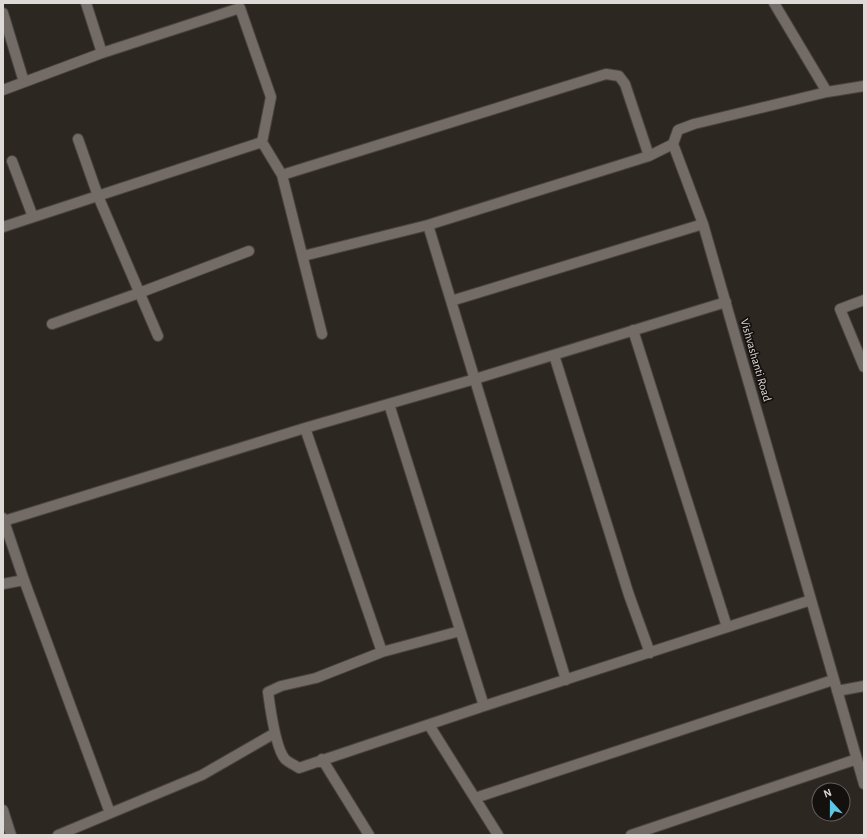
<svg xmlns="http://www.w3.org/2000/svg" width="867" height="838" font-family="'Alegreya Sans',sans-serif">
	<rect width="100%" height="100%" fill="#2d2722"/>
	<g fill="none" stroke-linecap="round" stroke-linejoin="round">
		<g stroke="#494441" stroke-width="12">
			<path id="minor" d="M86 3 102 53
				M774 3 827 92
				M3 13 24 82
				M864 86 827 92 694 124 678 130 673 144 703 224 864 784
				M3 90 102 53 240 8 271 97 262 142 282 175 322 334
				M78 139 98 196 158 336
				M12 161 33 217
				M282 175 606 74 619 76 625 84 649 156
				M428 225 566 680
				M3 227 262 142
				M303 256 428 225 649 156 673 144
				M864 300 840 309 864 367
				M451 301 703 224
				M52 324 139 293 249 251
				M633 330 727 627
				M554 355 629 595 650 653
				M389 404 484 706
				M305 428 382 652
				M3 518 24 580 3 584
				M4 521 305 428 475 379 726 302
				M24 580 110 813
				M460 631 382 652 316 678 281 686 268 692C270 707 276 749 285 759 289 763 295 765 299 768L484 706 811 600
				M837 691 864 686
				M429 725 498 835
				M322 759 369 835
				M475 798 833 680
				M3 810 11 835
				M58 835 202 775 275 733
				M631 835 857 759"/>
		</g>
		<use href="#minor" stroke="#726b66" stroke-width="10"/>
	</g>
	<g text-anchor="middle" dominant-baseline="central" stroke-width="3.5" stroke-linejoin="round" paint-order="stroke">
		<g font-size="12" fill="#ddd9d6" stroke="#13100e">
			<text transform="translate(756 360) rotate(74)">Vishvashanti Road</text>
		</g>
	</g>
	<rect width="867" height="838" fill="none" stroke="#ddd9d6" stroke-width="8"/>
	<g transform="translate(831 802) rotate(339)"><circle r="19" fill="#13100e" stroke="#64605e"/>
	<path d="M0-3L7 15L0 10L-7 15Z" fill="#5dc7e8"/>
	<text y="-6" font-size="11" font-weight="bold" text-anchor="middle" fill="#ddd9d6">N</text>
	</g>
</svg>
